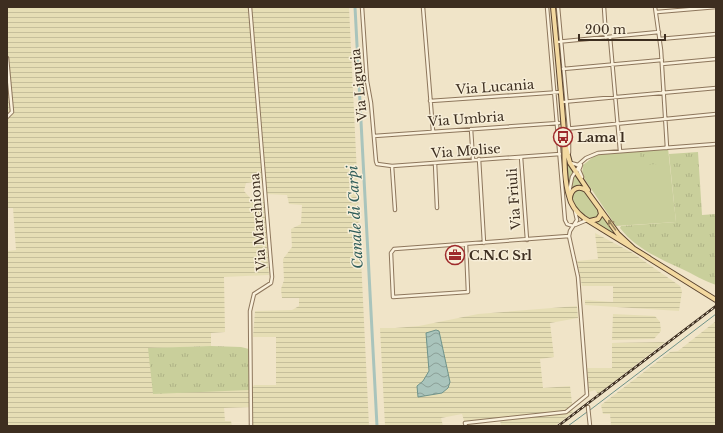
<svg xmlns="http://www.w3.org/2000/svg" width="723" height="433" font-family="'Libre Baskerville',serif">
	<defs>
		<pattern id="farmland-rules" width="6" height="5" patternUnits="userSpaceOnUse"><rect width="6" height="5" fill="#e6deb5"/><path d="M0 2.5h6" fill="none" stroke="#c6bf9b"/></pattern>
		<pattern id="park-tufts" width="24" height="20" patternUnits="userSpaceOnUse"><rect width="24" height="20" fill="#c9cf9b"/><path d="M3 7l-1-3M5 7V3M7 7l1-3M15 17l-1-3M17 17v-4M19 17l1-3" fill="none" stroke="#aeb285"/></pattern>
		<pattern id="water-waves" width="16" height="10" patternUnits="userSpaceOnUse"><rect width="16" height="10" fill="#a9c4bc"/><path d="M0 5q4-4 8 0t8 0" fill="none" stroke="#8ba098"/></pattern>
	</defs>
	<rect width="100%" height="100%" fill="#f0e4c8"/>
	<path fill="url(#farmland-rules)" fill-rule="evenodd" d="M7 7H349L369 426H253L252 407 224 408 225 421H231L232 426H7V251L16 250 13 208H7ZM265 181V194L287 195 289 204 302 205 301 224 291 229 292 247 283 259 284 280 281 289 282 298H299V306L292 310 255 311 253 337H276V385H254L249 390 148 348 211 346V333L225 332 224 277 269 275 264 200H252L244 191 246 183Z
		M595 233 631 252 680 286 682 291 679 311 585 305V300L613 302V286H582L577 261 598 259Z
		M577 306 578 318 550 323 554 357 540 359 543 388 570 386 573 412 555 426H501L500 420 465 424 462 414 441 418 443 426H385L380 328H395L419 326 478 314Z
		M613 314 655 316 660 322 661 331 654 339 612 340Z
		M716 321V426H593L611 425 610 414H603L601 405 670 352 678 351Z
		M665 342 598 394 595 390 589 392 587 368H612V343Z"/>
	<path fill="#c9cf9b" d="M668 148 676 222 616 226 582 175 583 165 597 154Z
		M566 162 573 171 569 183H568Z
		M575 173 584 186 583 187 578 185 571 188Z
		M580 189 584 191 598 209 599 213 596 218 591 219C581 214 569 204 574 191Z
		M602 214 625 244 595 223 600 220Z"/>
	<path fill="url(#park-tufts)" d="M658 152 659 164 641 165 640 153Z
		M698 152 702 215 716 214V285C704 281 693 274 682 269 660 259 635 248 620 228L621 226 676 222 669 154Z
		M211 346 241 347 249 349 251 388 249 390 153 394 148 348Z"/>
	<path fill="url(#water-waves)" stroke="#6f938a" d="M436 330 439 331 450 382 448 388 442 393 418 397 417 386 423 381 429 371 426 333Z"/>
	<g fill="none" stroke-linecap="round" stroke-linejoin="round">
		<path stroke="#6f938a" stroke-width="1" d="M590 410 716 314
			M568 426 587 412"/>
		<path stroke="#a9c4bc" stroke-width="3" d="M355 7 377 426"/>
		<g stroke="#8d765c" stroke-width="4.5">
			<path id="minor" d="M250 7 272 277 271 283 254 294 250 311 251 426
				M362 7 367 81 371 103 376 161 377 164 392 166 560 154
				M423 7 433 131
				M547 7 565 220 567 224 573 226
				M558 7 569 128V153
				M604 7 606 38
				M655 7 661 50 667 148
				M657 12 716 7
				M610 37 620 151
				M660 39 716 34
				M556 42 659 32
				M7 58 12 112 7 117
				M662 64 716 59
				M563 69 662 60
				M430 101 561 92
				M562 102 716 88
				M471 129 473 160
				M564 129 716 114
				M374 136 559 123
				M521 157 527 240
				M479 159 484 243
				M435 163 437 208
				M571 163 578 165 586 158 598 153 716 144
				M581 165 579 170 582 177
				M392 166 395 210
				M569 193 572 177 580 165
				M575 225 587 220
				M466 244 468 292 393 297 391 253 394 249 569 236
				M588 407 590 426
				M466 426 465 423 566 412 587 395 578 277 569 236 570 231 577 220 575 211"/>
		</g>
		<g stroke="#5b4430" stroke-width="6">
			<path id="primary" d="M553 7C557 49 561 90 564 132 565 153 563 176 569 196 571 206 576 212 584 218L649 258
				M565 144 570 163 588 190
				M570 198C571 189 578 185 586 190L618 234 633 248
				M590 221 598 219 601 214 600 210
				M647 257 716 300"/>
		</g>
		<use href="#minor" stroke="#faf1dc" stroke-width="2.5"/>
		<use href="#primary" stroke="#f3d9a0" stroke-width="4"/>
		<g stroke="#3d2e20" stroke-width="2.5">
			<path id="rail" d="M558 426 716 306"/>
		</g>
		<use href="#rail" stroke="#f7eed8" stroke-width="1" stroke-dasharray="3" stroke-linecap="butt"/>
	</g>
	<defs><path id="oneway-shaft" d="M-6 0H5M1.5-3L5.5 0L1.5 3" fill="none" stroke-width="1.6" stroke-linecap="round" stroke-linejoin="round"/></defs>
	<use stroke="#988460" href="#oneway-shaft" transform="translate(612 225) rotate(-126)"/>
	<defs>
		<g id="bus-ring" transform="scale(1)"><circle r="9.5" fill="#f7eed8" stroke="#9e2a2b" stroke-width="1.5"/><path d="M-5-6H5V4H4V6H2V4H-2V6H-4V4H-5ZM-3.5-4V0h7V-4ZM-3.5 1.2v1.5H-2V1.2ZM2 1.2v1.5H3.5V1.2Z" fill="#9e2a2b"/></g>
		<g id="office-ring" transform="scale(1)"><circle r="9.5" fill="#f7eed8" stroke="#9e2a2b" stroke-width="1.5"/><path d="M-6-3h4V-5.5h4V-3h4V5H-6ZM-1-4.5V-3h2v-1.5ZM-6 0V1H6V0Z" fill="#9e2a2b"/></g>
	</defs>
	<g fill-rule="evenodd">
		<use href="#bus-ring" x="563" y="137"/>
		<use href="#office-ring" x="455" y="255"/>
	</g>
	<g text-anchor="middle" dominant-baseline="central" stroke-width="3" stroke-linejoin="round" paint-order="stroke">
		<g font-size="13" fill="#3d2e20" stroke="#f7eed8">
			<text transform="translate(359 85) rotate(-96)">Via Liguria</text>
			<text transform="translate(495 87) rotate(-4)">Via Lucania</text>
			<text transform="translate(466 119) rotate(-4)">Via Umbria</text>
			<text transform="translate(466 151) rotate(-4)">Via Molise</text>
			<text transform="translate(514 199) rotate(-94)">Via Friuli</text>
			<text transform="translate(258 222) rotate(-94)">Via Marchiona</text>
		</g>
		<g font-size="13" font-weight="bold" fill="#3d2e20" stroke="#f7eed8" text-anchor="start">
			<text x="577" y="137">Lama 1</text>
			<text x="469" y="255">C.N.C Srl</text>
		</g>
		<g font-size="14" font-style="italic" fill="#2f5d5a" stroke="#f7eed8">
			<text transform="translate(355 217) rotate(-93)">Canale di Carpi</text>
		</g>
	</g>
	<rect width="723" height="433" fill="none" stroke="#3d2e20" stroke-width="16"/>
	<path d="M579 34v6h86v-6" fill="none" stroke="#3d2e20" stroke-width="2"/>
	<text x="585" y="34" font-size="12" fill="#3d2e20" stroke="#f7eed8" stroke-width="3" paint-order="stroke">200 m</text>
</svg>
